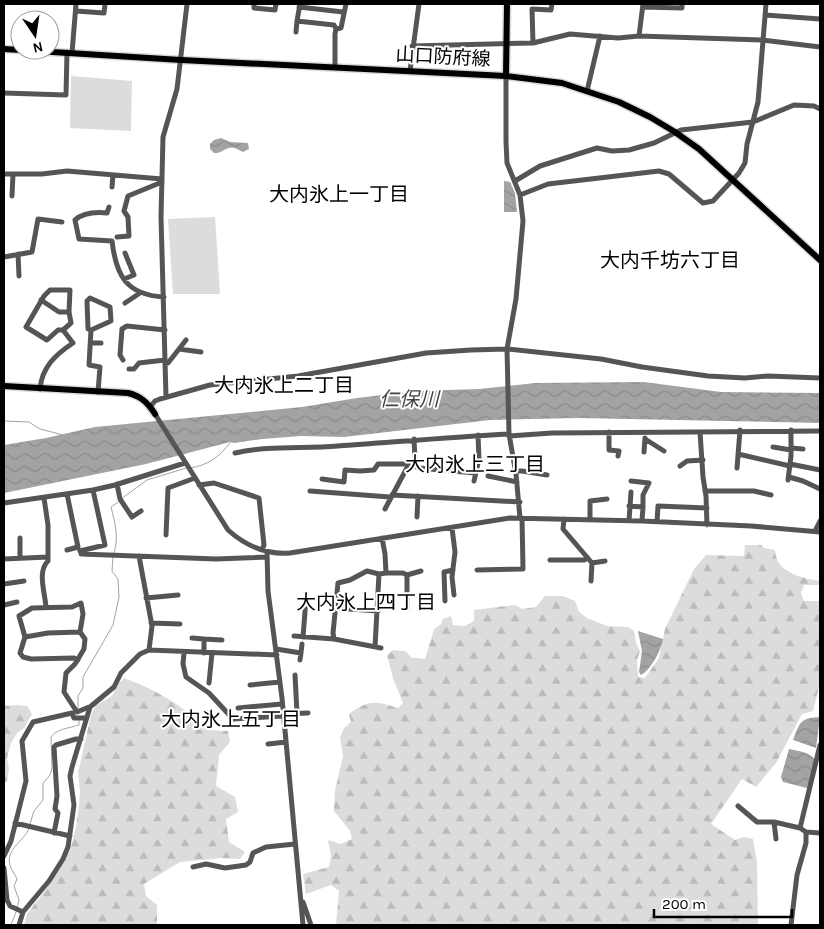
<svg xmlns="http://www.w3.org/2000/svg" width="824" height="929" font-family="Karla,'Noto Sans JP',sans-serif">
	<defs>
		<pattern id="forest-firs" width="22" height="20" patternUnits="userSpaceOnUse" patternTransform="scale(1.25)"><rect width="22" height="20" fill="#dcdcdc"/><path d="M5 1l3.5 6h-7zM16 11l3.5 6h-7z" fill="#bbb"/></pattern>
		<pattern id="water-waves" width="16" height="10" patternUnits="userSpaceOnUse" patternTransform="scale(1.25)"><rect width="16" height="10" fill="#a3a3a3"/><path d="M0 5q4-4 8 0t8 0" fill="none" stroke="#8b8b8b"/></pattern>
	</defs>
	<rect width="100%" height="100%" fill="#fff"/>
	<path fill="url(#forest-firs)" d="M745 545H761L764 548 775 550C776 573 802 578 820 581V585H804L801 593 804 601H820V683L813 711 802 714 776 763 756 787 742 779 711 824 735 840 744 837 753 839 757 862 758 925H336L339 891 331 885 306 894 303 874 329 867 331 856 328 840 341 844 352 839 350 831 334 811 335 791 343 756 340 738 344 728 351 722 349 714C369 699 376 701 398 708L403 703 393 678 387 655 393 650 405 651 412 658 425 659 434 629 441 624 443 619 451 616 453 625 465 626 474 621V610L515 605 522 609 536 607 545 596H563L575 601 579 612 587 618 607 626 628 627 634 631 636 643 640 651 637 660 638 677 645 678 659 658 665 629 694 569 706 555 744 556Z
		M124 678C155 689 185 707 208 730L228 731 230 742 219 755 216 786 235 797 238 812 226 819 229 842 245 852 240 859 221 858 180 862 144 884 146 896 157 905V925H24L27 914 47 888 70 851 76 827 79 805 80 791 78 773 91 715 96 705 112 696 116 687Z
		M17 705 27 706 32 714 24 728 17 733 11 743 7 758 9 769 7 781 4 783V706Z"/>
	<path fill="#dcdcdc" d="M71 76 132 81 131 131 70 128Z
		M215 217 220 294H173L168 219Z"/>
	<path fill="url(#water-waves)" d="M221 138 230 142 248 143 249 149 243 152C240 151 238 149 235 148 227 145 222 154 214 153L210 149V144L214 140Z
		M504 181 510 182 515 193 517 212H504Z
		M644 382 721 392 820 393V423L579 418 490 420 344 437 301 436 262 439 234 443 230 442 146 464 4 493V445L46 438 95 427 302 407 357 398 417 391 479 389 535 383Z
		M638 631 663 639C662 649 650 671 641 675L639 672 642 651Z
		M820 717 816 748 793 740C800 722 800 718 820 717Z
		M789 749C798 751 810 752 815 760L811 780 807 788 783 782 781 777Z"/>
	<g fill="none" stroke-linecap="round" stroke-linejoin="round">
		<path stroke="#a3a3a3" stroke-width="1" d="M4 421 29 422 40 429 63 435
			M190 468C209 465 219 457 230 443
			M121 499 147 480 186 468
			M114 553C119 537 115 523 111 507L118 502
			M78 708V696L83 688V677L113 625 119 597 118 579 112 571 113 557
			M30 824 34 811 43 800V783L50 775 52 768 51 737C56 729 70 728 79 725V719
			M17 908 19 900 14 886 17 879C15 874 11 870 10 865 5 849 25 841 29 828
			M11 925 16 912"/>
		<g stroke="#dbdbdb" stroke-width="9">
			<path id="major" d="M4 49 181 60 506 76 562 83 619 102 650 117 675 132 699 149 820 260
				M506 76 507 4
				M4 386 128 393C141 396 148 403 155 414"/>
		</g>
		<path stroke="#555" stroke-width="5" d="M254 4V8L275 10 276 4
			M300 4 297 21 334 25 336 29
			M299 7 343 12
			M643 7 682 8V4
			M76 11 104 13 105 4
			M765 15 820 19
			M296 32 297 21
			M639 36 643 4
			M533 43 532 9 551 10 552 4
			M412 46 533 43 570 34 618 38 639 36 762 40 820 47
			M72 53 76 4
			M335 67V34L336 29 341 28 346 4
			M410 71 419 4
			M506 76V141L507 163 520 195 523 221 516 299 507 349 509 434 516 474 520 518
			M587 91 600 36
			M4 93 66 95 67 52
			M4 174H42L67 171 162 179
			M515 181 540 166 597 148 612 151 629 150 654 143 681 130 753 122 794 105 814 106 820 109
			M112 187 113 175
			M520 195 548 184 659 171 669 174 703 203 713 201 739 173 745 163 747 144 758 102 766 4
			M12 196 13 174
			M109 207 107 213C97 212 83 213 75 220L79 239 112 241C116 275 126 295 164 297
			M117 237 129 236 128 217 124 211 128 196 162 182
			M18 254 19 276
			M4 257 32 252 38 219 62 222
			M124 279 134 275 125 253
			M41 300 59 312H69
			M125 303 140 293
			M91 330 88 329 87 301 90 298 110 307 111 321 91 330 89 365 100 367 98 392
			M91 343H101
			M179 349 186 340
			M123 360 120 355 122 329 127 326 165 330
			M165 364 168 363 179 349 201 352
			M129 369H134L139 363 165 360
			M40 389C42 367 55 355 73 343L63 330 71 323 69 312 70 290H50L44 296 26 327 47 340 58 330H63
			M166 397 161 217 163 137 177 89 187 4
			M150 407 155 401 160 399 210 385 298 376 426 353 471 350 507 349 601 359 642 367 708 376 745 378 768 376 820 378
			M155 414 228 530C246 546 266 555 290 553L510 518 642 521 751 526 820 532
			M609 432V450L619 451 618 456
			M700 432 703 477 706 496 707 525
			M509 436 552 433 820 431
			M645 439 664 451
			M773 447 791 450
			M791 448 803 449
			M644 452 645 438
			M235 453C269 445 303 449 338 446 395 442 452 437 509 434
			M738 454 790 466
			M790 464 820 470
			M680 466 687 461 703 460
			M737 468 740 430
			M516 471H522L547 475
			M488 476 517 482
			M789 477 803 481 820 489
			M322 479 344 482 345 470 360 471 374 470 378 464H409L419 468 475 473
			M788 480 791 456V430
			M474 481 479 459 478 435
			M631 481 649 483 643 495V507
			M117 484 120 499 132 517 141 511
			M199 485 214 483 259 498 264 545 262 550
			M310 491 390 497
			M705 491H754L771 495
			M67 494 78 547 67 550
			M392 495 520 502
			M44 498 48 525V561C37 571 45 593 46 607
			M4 503 93 490 115 485 185 463
			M629 506 643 507 642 521
			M385 509 409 464 413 462 415 459 414 439
			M417 517 418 496
			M564 519 563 529 592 563 591 581
			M590 520V501L607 499
			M629 521 631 492
			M657 522 658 506 707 508
			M452 528 455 552 452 577 454 595
			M815 531 820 521
			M166 535 168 488 195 478
			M382 538 385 554 386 573H403L407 575V608
			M267 552 268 591 282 698 303 925
			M81 553 80 551 105 545 93 490
			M81 554 216 559 267 557
			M139 556 152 626 149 650
			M20 558V538
			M4 559 48 557
			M550 560H584L588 558
			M592 563 605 561
			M477 570 523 569 522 518
			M407 575 421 571
			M4 584 24 581
			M146 598 178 595
			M445 601 444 572 453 570
			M4 605 17 602
			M335 608 378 611
			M151 623 180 624
			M294 636 334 639
			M25 637 48 633 80 632
			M303 637 306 599
			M192 638 204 639V653
			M204 639 222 640
			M375 647 379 574
			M381 648 334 639 333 633 338 583 350 580 367 571 379 574 386 573
			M276 649 301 653 300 660
			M184 653 183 664 186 677 209 693 233 719 283 716
			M301 653 302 644
			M78 660 74 658 31 659 23 657 20 653 25 637 19 616 32 608 72 607 81 603 83 614 80 632 85 639 84 649 75 664 66 673 64 692 77 712 89 707
			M295 675 297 713
			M209 683 212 653
			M250 685 280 682
			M238 708 282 704
			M283 714 308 713
			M268 744 286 742
			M820 745 800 828 806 832 820 833
			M738 806 757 822H774L800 828
			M774 822 776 839
			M15 823 70 836
			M54 833 58 813 55 809 57 796 54 747 56 745 76 739H81
			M4 856 11 841 26 781 22 741 33 722 72 713 74 718H86
			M193 867 206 864 225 868 246 865 250 862 253 853 266 847 295 844
			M4 868 7 900
			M4 900H7L10 906 23 912
			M303 902 311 925
			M19 925 23 912 49 881 63 859 68 847 74 805 70 776 72 767 90 707 114 687 121 673 140 654 149 650 277 655
			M791 925 797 875 806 843V832"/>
		<use href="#major" stroke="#000" stroke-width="6"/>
	</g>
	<g text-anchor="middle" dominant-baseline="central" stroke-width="4" stroke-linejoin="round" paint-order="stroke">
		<g font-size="19" fill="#000" stroke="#fff">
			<text transform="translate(443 57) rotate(3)">山口防府線</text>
		</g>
		<g font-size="20" fill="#000" stroke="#fff">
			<text x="339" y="194">大内氷上一丁目</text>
			<text x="670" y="260">大内千坊六丁目</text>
			<text x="284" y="385">大内氷上二丁目</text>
			<text x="475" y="464">大内氷上三丁目</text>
			<text x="366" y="602">大内氷上四丁目</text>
			<text x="231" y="719">大内氷上五丁目</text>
		</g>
		<g font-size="20" font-style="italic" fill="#444" stroke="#fff">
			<text x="409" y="399">仁保川</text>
		</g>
	</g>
	<rect width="824" height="929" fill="none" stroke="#000000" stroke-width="10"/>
	<g transform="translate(35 35) rotate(167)"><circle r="24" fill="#ffffff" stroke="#999999"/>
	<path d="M0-4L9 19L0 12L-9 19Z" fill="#000000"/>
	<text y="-8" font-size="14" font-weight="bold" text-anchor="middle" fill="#000000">N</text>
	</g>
	<path d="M654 909v8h138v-8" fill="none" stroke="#000000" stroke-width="2.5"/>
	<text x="662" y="909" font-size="15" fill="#000000" stroke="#ffffff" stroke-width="4" paint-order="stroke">200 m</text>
</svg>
